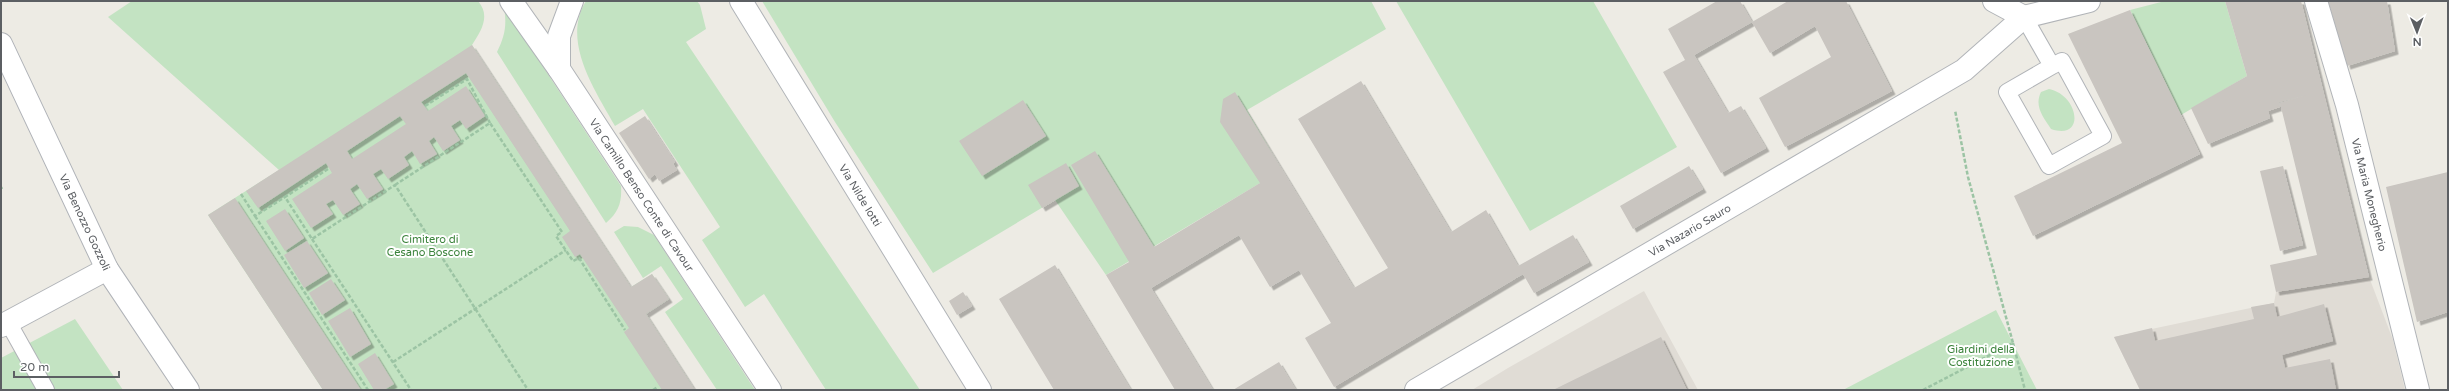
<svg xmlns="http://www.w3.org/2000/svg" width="2449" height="391" font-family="'Varela Round',sans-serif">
	<defs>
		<filter id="shadow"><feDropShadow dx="3.5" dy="3.5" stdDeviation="0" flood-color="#0004"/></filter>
	</defs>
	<rect width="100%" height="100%" fill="#edebe4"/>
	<path fill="#e0dcd5" d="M2369 277 2393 340 2405 390H2140L2114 337 2274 303 2276 292Z
		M1644 291 1698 390H1472L1508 368Z"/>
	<path fill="#c3e3c2" d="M132 1H478C491 16 481 31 472 45L631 287 652 274 669 299 646 314 695 390H323L208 215 279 170 108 17Z
		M586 1H697L700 5 706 29 686 42 920 390H826L764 294 745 307 702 240 720 227 643 109 615 126C595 90 561 41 586 1Z
		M762 1H1371L1386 29 1247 110 1282 170 1106 275 1055 200 933 273 835 122Z
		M1396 1H1593L1677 147 1530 231Z
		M2165 1H2225L2247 76 2181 115 2130 10Z
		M504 7 621 186C622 202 619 212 606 223L497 52C505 36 507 25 504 7Z
		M2049 89C2079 95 2086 141 2051 129 2043 117 2034 106 2041 92Z
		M624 226 638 227 654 235 755 390H717L665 312 683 299 661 266 643 278 614 232Z
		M1996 310 2037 390H1843Z
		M75 319 123 390H1V358Z"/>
	<path fill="#c9c5c0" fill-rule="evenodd" filter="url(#shadow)" d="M1717 1H1740L1752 22 1694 55 1728 113 1741 106 1766 148 1721 173 1663 72 1685 60 1668 29Z
		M1788 1H1846L1892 91 1785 147 1759 98 1831 57 1815 26 1770 53 1752 22Z
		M2225 1H2301L2369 277 2276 292 2270 265 2317 255 2280 103 2307 95 2279 102 2280 107 2268 111 2270 118 2208 144 2191 108 2247 76Z
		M2328 1H2387L2395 51 2347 66Z
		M2130 10 2200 154 2033 236 2014 196 2122 143 2068 34Z
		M472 45 631 287 652 274 669 299 646 314 695 390H662L624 332 629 328 580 254 575 257 562 237 570 231 466 73 421 102 428 111 466 86 485 116 466 129 460 120 451 126 460 140 443 151 434 137 429 141 437 154 420 164 412 151 404 157 409 165 388 179 381 169 373 174 383 189 367 199 357 184 350 189 360 204 343 215 333 200 326 204 333 214 311 228 292 199 332 173 326 163 258 208 246 191ZM400 116 406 124 352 159 347 151Z
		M1361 81 1451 232 1486 210 1518 266 1573 235 1589 262 1534 293 1523 274 1334 387 1305 338 1331 323 1299 270 1270 287 1239 235 1151 288 1213 390H1175L1106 275 1129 262 1071 165 1095 151 1154 247 1260 183 1220 122 1223 99 1235 92 1354 288 1388 268 1298 119Z
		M1023 100 1046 136 982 176 959 141Z
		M645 116 675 162 673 164 677 170 659 181 655 174 649 179 619 133Z
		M1066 163 1079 186 1042 208 1028 185Z
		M1689 166 1703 189 1633 229 1620 206Z
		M2283 166 2303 245 2280 251 2260 171Z
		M2448 172V312L2417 322 2386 187Z
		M235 198 361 390H323L208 215Z
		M285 209 304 238 285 251 266 221Z
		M307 241 328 273 304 288 284 255Z
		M1055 265 1131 390H1054L999 299Z
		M331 279 345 300 322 315 309 293Z
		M963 292 972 306 957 315 949 301Z
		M2274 303 2277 317 2324 304 2333 341 2282 355 2285 368 2330 359 2336 390H2140L2114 337 2152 328 2155 341 2254 319 2251 307Z
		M350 308 371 344 350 357 328 321Z
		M1661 337 1687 390H1553Z
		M375 353 394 384 384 390H374L358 364Z
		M1279 362 1296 390H1233Z"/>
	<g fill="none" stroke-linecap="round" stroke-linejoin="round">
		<g stroke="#b1b4b8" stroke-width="18">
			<path id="lane" d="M2024 17 2052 66 2007 92 2049 166 2103 136 2062 61 2052 66
				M8 322 46 390"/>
		</g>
		<g stroke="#b1b4b8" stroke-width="24">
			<g id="street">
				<path id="s1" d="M511 1 559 69 770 390"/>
				<path id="s2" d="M741 1 980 390"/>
				<path d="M1994 1 2024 17"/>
				<path id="s3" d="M2316 1 2347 105 2418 390"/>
				<path d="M559 69V36L572 1"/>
				<path d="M1 326 107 269"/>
				<path id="s4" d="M1416 390 1964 70 2024 17 2089 1"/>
			</g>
		</g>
		<g stroke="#b0b3b8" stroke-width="24">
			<g id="secondary">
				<path id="s5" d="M1 44 107 269 188 390"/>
			</g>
		</g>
		<path stroke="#9cc4a4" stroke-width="2.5" stroke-dasharray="4 2" stroke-linecap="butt" d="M425 106 467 79 490 123
			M328 169 285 197 312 239 395 185 528 390
			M395 185 490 123 562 232 556 236 573 261 579 258 625 330
			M1 187 2 189
			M241 194 255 216 285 197
			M255 216 368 390
			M312 239 411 390
			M2013 343 2025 390
			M393 362 566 250
			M653 390 658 387
			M1923 390 2013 343 1968 177 1955 110"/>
		<use href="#lane" stroke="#fff" stroke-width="16"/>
		<use href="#street" stroke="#fff" stroke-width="22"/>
		<use href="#secondary" stroke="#fff" stroke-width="22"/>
	</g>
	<g text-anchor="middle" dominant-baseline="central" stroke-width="4" stroke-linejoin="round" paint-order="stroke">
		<g font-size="11" fill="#5c5f63" stroke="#fff">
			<text stroke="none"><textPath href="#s1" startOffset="234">Via Camillo Benso Conte di Cavour</textPath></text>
			<text stroke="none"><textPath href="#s3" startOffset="201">Via Maria Monegherio</textPath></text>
			<text stroke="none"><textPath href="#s2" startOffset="228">Via Nilde Iotti</textPath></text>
			<text stroke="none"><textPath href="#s5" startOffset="197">Via Benozzo Gozzoli</textPath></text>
			<text stroke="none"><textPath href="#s4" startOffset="317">Via Nazario Sauro</textPath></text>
		</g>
		<g font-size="11" fill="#3b833b" stroke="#fff">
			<text x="430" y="239">Cimitero di<tspan x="430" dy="13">Cesano Boscone</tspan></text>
			<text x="1981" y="349">Giardini della<tspan x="1981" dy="13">Costituzione</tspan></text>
		</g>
	</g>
	<rect width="2449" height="391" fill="none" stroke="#5c5f63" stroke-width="4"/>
	<g transform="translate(2417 32) rotate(179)" stroke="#ffffff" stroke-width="3" paint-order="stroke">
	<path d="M0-3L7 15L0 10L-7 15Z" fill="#5c5f63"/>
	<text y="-6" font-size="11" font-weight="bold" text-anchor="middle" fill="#5c5f63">N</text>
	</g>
	<path d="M14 371v6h105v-6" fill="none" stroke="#5c5f63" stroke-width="2"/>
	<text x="20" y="371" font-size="12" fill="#5c5f63" stroke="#ffffff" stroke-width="3" paint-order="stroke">20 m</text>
</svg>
